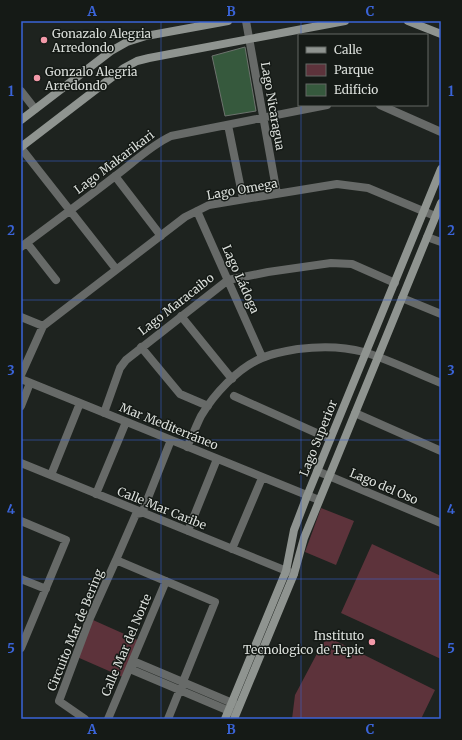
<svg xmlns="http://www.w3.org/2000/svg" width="462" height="740" font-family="Merriweather,serif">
	<rect width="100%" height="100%" fill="#1e231f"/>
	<path fill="#5d333b" d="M321 508 354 521 336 565 305 552Z
		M372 544 441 576V659L341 613Z
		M93 620 140 641 125 678 77 657Z
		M330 640 336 641 435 690 421 719H292L295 695 321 646 325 641Z"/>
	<path fill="#36593d" stroke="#6d736e" d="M245 47 256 111 225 116 212 56Z"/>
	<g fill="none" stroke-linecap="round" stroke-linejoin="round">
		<path stroke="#676a68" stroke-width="8" d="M246 21 277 194
			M21 91 35 109
			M380 105 441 132
			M228 125 243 199
			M21 148 116 269
			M115 176 161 236
			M197 211 262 357
			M427 237 441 242
			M27 243 56 280
			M21 247C52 224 83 201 114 177 133 163 150 146 171 136L327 105
			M402 298 441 314
			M181 316 232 379
			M21 317 43 326
			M141 347 180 394 208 406
			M21 375 43 326 185 217 209 205 337 184 368 188 435 216
			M21 379 319 500
			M234 396 330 439
			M21 406 30 383
			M104 413 120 368 126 360 228 280 268 272 331 263 352 264 395 283
			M355 413 441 451
			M187 447C192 437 196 426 201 416 214 394 238 368 262 358 273 353 286 351 298 349 321 346 342 346 364 352 390 360 416 373 441 383
			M21 463 294 574
			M317 471 441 523
			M51 475 80 403
			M96 494 126 422
			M21 521 66 540 21 648
			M188 531 217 459
			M232 549 262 478
			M116 560 136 514 142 513 171 440
			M21 579 46 589
			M133 661 237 705
			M130 669 234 713
			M85 719 59 701 90 618 116 560 215 602 168 719
			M108 719 166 581"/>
		<path stroke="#8f9490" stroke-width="8" d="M408 21 441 34
			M21 120 111 51 127 42 146 36 228 21
			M21 147 124 68 137 61 149 58 345 21
			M225 719 286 571 294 530 307 496 441 169
			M234 719 294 574 304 538 441 203"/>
	</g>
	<path fill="none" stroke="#3a64d8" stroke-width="1" stroke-opacity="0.55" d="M161 21V719M301 21V35M301 105V719M21 161H441M21 300H441M21 440H441M21 579H441"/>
	<g fill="#f39aa9" stroke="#151a16" stroke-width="1.5">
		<circle cx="44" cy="40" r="4"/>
		<circle cx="37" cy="78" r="4"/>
		<circle cx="372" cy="642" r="4"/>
	</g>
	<g text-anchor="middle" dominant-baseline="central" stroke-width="3" stroke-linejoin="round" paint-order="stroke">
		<g font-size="12" fill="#dbdfdb" stroke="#151a16" text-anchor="start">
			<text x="52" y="33">Gonazalo Alegria<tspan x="52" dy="14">Arredondo</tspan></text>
			<text x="45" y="71">Gonzalo Alegria<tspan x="45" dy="14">Arredondo</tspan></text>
			<text x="364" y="635" text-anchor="end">Instituto<tspan x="364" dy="14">Tecnologico de Tepic</tspan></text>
		</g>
		<g font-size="12" fill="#dbdfdb" stroke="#151a16">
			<text transform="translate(273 106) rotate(80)">Lago Nicaragua</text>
			<text transform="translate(114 162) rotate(-37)">Lago Makarikari</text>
			<text transform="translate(242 189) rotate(-10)">Lago Omega</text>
			<text transform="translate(241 279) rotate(66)">Lago Ládoga</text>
			<text transform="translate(176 304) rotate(-38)">Lago Maracaibo</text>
			<text transform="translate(169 426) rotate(22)">Mar Mediterráneo</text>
			<text transform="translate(318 438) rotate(-68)">Lago Superior</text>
			<text transform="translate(384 486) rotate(23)">Lago del Oso</text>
			<text transform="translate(162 508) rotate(22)">Calle Mar Caribe</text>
			<text transform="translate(75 630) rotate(-68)">Circuito Mar de Bering</text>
			<text transform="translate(126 645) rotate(-67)">Calle Mar del Norte</text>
		</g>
	</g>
	<rect width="462" height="740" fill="none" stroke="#151a16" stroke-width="44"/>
	<rect x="298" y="34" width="130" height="72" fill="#151a16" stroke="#646965"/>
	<rect x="306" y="47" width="20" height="6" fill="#8f9490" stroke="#646965"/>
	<text x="334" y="54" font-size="12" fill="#dbdfdb">Calle</text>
	<rect x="306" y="64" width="20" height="12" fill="#5d333b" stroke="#646965"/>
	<text x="334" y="74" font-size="12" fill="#dbdfdb">Parque</text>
	<rect x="306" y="84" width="20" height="12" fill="#36593d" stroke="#646965"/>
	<text x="334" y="94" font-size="12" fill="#dbdfdb">Edificio</text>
	<rect x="22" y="22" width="418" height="696" fill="none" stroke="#3a64d8" stroke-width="1.5"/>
	<g font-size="13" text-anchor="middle" font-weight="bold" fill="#3a64d8">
		<text x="92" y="16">A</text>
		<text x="231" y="16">B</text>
		<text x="370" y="16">C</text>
		<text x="11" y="96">1</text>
		<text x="451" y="96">1</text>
		<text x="11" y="235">2</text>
		<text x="451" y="235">2</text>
		<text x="11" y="375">3</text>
		<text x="451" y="375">3</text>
		<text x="11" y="514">4</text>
		<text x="451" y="514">4</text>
		<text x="11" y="653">5</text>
		<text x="451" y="653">5</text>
		<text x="92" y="734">A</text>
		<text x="231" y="734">B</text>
		<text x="370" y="734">C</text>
	</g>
</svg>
